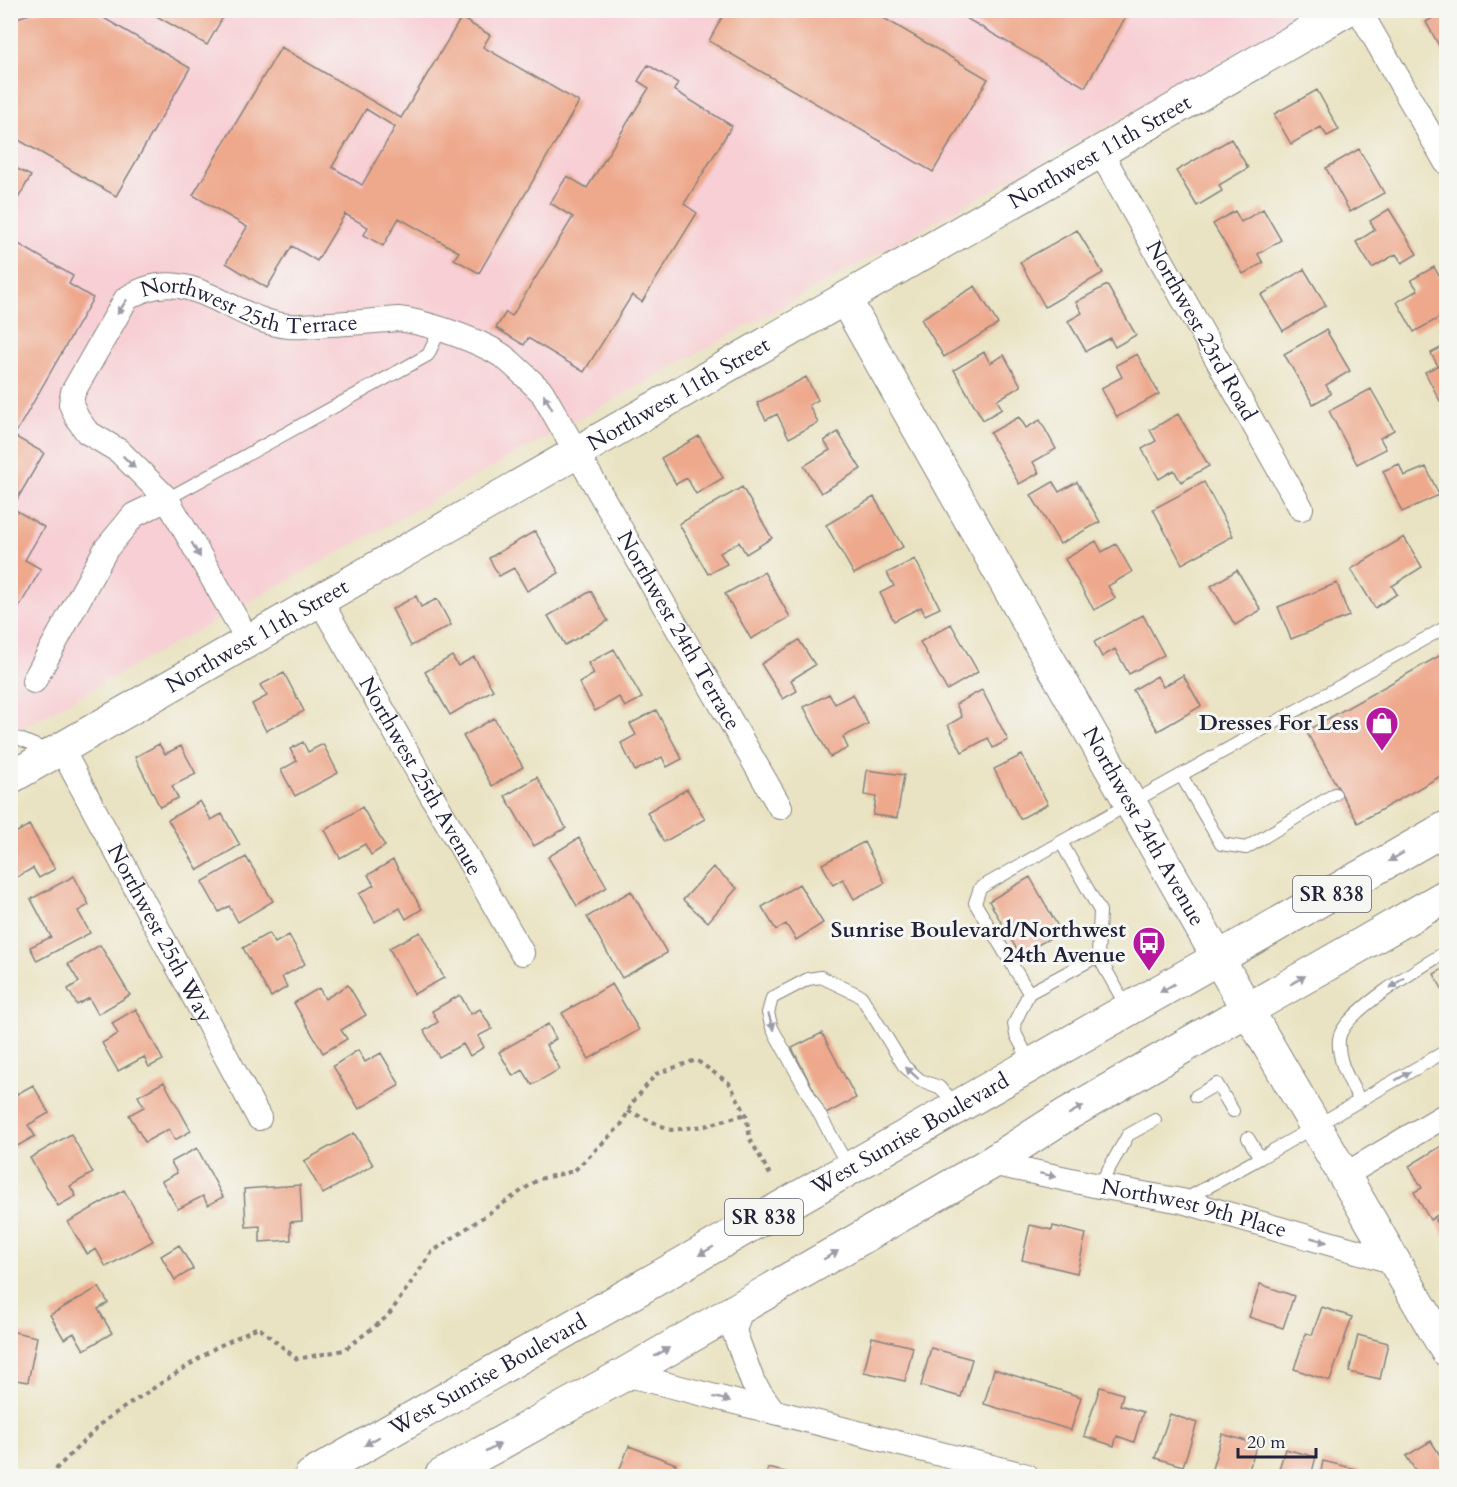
<svg xmlns="http://www.w3.org/2000/svg" width="1457" height="1487" font-family="Cardo,serif">
	<rect width="100%" height="100%" fill="#f6f6f2"/>
	<filter id="ink" filterUnits="userSpaceOnUse"><feTurbulence type="fractalNoise" baseFrequency=".0167" numOctaves="2"/><feDisplacementMap in="SourceGraphic" scale="12" xChannelSelector="R" yChannelSelector="G"/><feConvolveMatrix kernelMatrix="1 2 1 2 8 2 1 2 1" color-interpolation-filters="sRGB"/></filter>
	<filter id="wash" filterUnits="userSpaceOnUse"><feTurbulence type="fractalNoise" baseFrequency=".008" numOctaves="4" result="noise"/><feDisplacementMap in="SourceGraphic" scale="24" xChannelSelector="R" yChannelSelector="G"/><feGaussianBlur stdDeviation="1.35" result="paint"/><feColorMatrix in="noise" values="0 0 0 0 0 0 0 0 0 0 0 0 0 0 0 0 0 1.4 0 .05"/><feComposite in="paint" operator="in"/></filter>
	<g filter="url(#wash)">
		<rect width="100%" height="100%" fill="#eae3c3"/>
		<path fill="#f7cfd4" d="M11 11H1315L11 734Z"/>
		<g id="blocks">
			<path fill="#eea98d" fill-rule="evenodd" d="M42 10H90L190 68 116 196 10 135V20Z
				M146 10H227L207 45Z
				M726 10H870L988 79 933 172 709 41Z
				M952 10H1130L1085 87Z
				M1445 10H1446V58L1426 22Z
				M461 18 490 35 483 47 579 102 479 273 454 259 459 252 399 218 383 246 364 235 368 227 345 214 317 261 292 246 267 288 226 263 247 227 193 195 281 47 401 118ZM366 109 395 127 362 185 332 167Z
				M648 65 678 83 674 90 732 126 684 204 697 213 642 302 632 295 584 372 528 338 524 345 496 328 506 312 512 316 573 217 550 203 567 176 587 188 649 88 638 81Z
				M1317 90 1339 130 1327 136 1321 127 1291 144 1274 114Z
				M1231 139 1248 168 1219 185 1222 191 1197 206 1176 171Z
				M1359 149 1384 193 1350 212 1326 168Z
				M10 165 31 176 10 212Z
				M1263 209 1281 240 1258 254 1263 263 1243 274 1213 224 1235 211 1241 222Z
				M1389 209 1417 254 1402 263 1396 254 1372 268 1356 242 1375 230 1370 221Z
				M1077 230 1103 273 1045 307 1020 262Z
				M10 239 73 276 69 284 93 298 14 436 44 453 12 508 44 527 25 560 41 569 10 623Z
				M1434 267 1446 288V314L1414 332 1397 302 1418 290 1411 280Z
				M1304 269 1326 305 1283 331 1261 295Z
				M1107 285 1136 335 1115 347 1110 338 1086 351 1068 321 1082 313 1076 302Z
				M975 286 998 324 944 357 921 319Z
				M1326 330 1350 371 1326 385 1331 394 1313 404 1284 354Z
				M1446 345V398L1440 401 1425 372 1438 366 1431 353Z
				M984 352 990 363 1004 355 1021 386 997 400 1002 409 983 420 954 370Z
				M1137 354 1159 394 1117 417 1101 388 1122 377 1116 365Z
				M806 377 818 400 809 405 818 423 789 438 777 414 766 420 757 403Z
				M1371 389 1394 430 1380 438 1386 449 1357 464 1329 411Z
				M1178 414 1209 466 1181 482 1174 470 1159 479 1142 449 1156 441 1150 430Z
				M1019 417 1026 428 1040 420 1056 449 1033 462 1039 473 1019 484 990 433Z
				M838 432 861 469 821 493 804 466 830 450 824 441Z
				M699 436 723 478 696 494 687 478 676 484 661 458Z
				M1399 464 1404 476 1426 467 1439 495 1402 512 1383 471Z
				M1053 482 1059 492 1077 482 1100 522 1060 544 1031 495Z
				M1204 482 1233 536 1182 564 1153 509Z
				M742 487 772 538 746 554 739 542 720 553 727 564 708 574 679 524Z
				M874 497 903 547 854 574 826 525Z
				M535 531 559 573 527 591 514 568 499 576 489 558Z
				M1404 537 1422 567 1392 586 1397 594 1375 608 1351 569Z
				M1096 541 1102 552 1116 544 1132 572 1108 586 1115 598 1094 610 1065 559Z
				M915 559 940 608 925 615 921 607 894 621 880 593 894 586 887 573Z
				M1237 570 1261 610 1235 625 1211 586Z
				M764 572 790 617 751 639 725 594Z
				M1337 583 1349 616 1291 639 1278 607Z
				M591 591 608 621 565 645 548 616Z
				M416 596 421 607 437 599 451 625 411 646 392 609Z
				M1143 615 1164 655 1129 674 1115 649 1102 657 1094 642Z
				M951 624 978 672 947 690 920 642Z
				M799 640 815 665 791 680 797 691 783 699 761 664Z
				M614 649 642 698 625 707 619 697 595 711 579 683 594 674 588 663Z
				M1446 652V773L1358 823 1306 731Z
				M452 656 458 666 474 657 493 690 450 715 425 672Z
				M284 673 304 711 266 731 252 704 267 696 260 685Z
				M1183 675 1201 706 1158 731 1133 690 1157 676 1163 687Z
				M982 690 1008 740 993 748 988 738 962 752 948 725 962 717 956 704Z
				M829 694 835 704 853 694 868 724 843 737 848 748 830 757 804 707Z
				M656 710 682 759 667 767 662 757 635 771 621 743 636 735 630 724Z
				M494 718 523 767 492 786 463 736Z
				M303 742 308 752 323 744 338 773 295 796 281 770 297 761 290 749Z
				M159 744 165 754 181 746 196 774 172 786 178 798 160 807 135 757Z
				M1022 755 1048 804 1020 819 994 769Z
				M867 770 904 775 897 818 873 815 876 797 864 795Z
				M537 777 566 828 534 846 505 796Z
				M687 789 705 819 664 842 647 812Z
				M200 801 211 820 222 814 240 845 198 870 168 820Z
				M362 807 385 846 371 855 365 844 340 858 325 830Z
				M29 825 55 869 39 878 33 868 10 881V836Z
				M579 838 607 887 577 906 548 857Z
				M864 842 885 883 854 899 843 879 833 885 822 864Z
				M246 857 273 901 238 922 229 906 219 912 202 882Z
				M393 860 422 909 406 919 400 908 375 922 359 894 374 885 368 875Z
				M713 867 737 888 708 922 683 900Z
				M74 876 89 905 78 911 90 933 37 961 30 947 51 937 31 899Z
				M1030 877 1061 932 1020 955 989 901Z
				M799 884 823 923 796 940 786 924 776 930 762 907Z
				M631 891 667 953 622 978 587 917Z
				M420 932 444 978 414 994 389 948Z
				M269 933 275 943 289 935 305 964 282 977 287 987 271 997 243 948Z
				M100 945 130 995 98 1014 89 998 77 1005 68 989 79 982 68 964Z
				M1446 967V996L1434 974Z
				M612 984 639 1030 589 1059 562 1013Z
				M348 985 366 1015 341 1030 347 1039 323 1053 294 1003 319 988 325 999Z
				M460 995 471 1014 480 1009 492 1029 478 1036 484 1047 470 1056 463 1044 439 1057 424 1031 438 1022 432 1011Z
				M136 1009 163 1060 149 1067 144 1057 118 1071 102 1043 118 1034 112 1023Z
				M548 1024 556 1039 546 1045 560 1069 532 1085 523 1070 513 1076 499 1052Z
				M822 1033 856 1098 826 1114 792 1048Z
				M358 1050 365 1062 381 1053 400 1085 359 1109 333 1066Z
				M10 1082 17 1094 33 1085 49 1113 28 1125 35 1136 14 1148 10 1142Z
				M164 1082 191 1131 175 1140 169 1129 145 1142 129 1115 144 1107 138 1096Z
				M354 1133 373 1165 323 1194 304 1161Z
				M71 1134 93 1173 70 1186 76 1196 58 1206 30 1158Z
				M1443 1145 1446 1150V1210L1430 1220 1414 1192 1422 1188 1409 1166Z
				M197 1148 223 1197 208 1205 203 1196 178 1209 162 1181 177 1173 171 1162Z
				M300 1185 302 1221 290 1222 291 1240 260 1242V1226L246 1227 244 1189Z
				M124 1190 153 1241 106 1267 96 1249 87 1254 68 1222Z
				M1446 1213V1239L1435 1220Z
				M1030 1225 1052 1230 1053 1226 1086 1234 1077 1273 1022 1260Z
				M179 1245 193 1269 175 1280 161 1256Z
				M1260 1284 1294 1296 1283 1328 1249 1317Z
				M99 1287 108 1303 98 1309 112 1333 84 1350 74 1333 64 1339 50 1315Z
				M1322 1307 1352 1317 1330 1381 1294 1369 1306 1333 1312 1335Z
				M10 1331 37 1337 28 1382 10 1379Z
				M1358 1335 1388 1343 1380 1379 1349 1372Z
				M872 1337 913 1347 905 1381 864 1372Z
				M931 1348 972 1359 961 1397 921 1386Z
				M994 1369 1081 1397 1071 1430 984 1404Z
				M1100 1387 1123 1394 1120 1405 1143 1412 1134 1442 1117 1436 1114 1446 1084 1436Z
				M1170 1414 1197 1423 1183 1466 1155 1458Z
				M1222 1434 1257 1444 1247 1476H1238L1212 1469Z
				M1431 1441 1446 1465V1476H1419L1406 1456Z
				M629 1446 676 1464 671 1476H617Z
				M1285 1449 1316 1457 1311 1476H1277Z
				M1323 1461 1360 1470 1358 1476H1320Z
				M768 1468 802 1476H766Z"/>
		</g>
	</g>
	<g filter="url(#ink)">
		<use href="#blocks" fill-opacity="0" stroke="#86827f" stroke-width="1.5"/>
		<g fill="none" stroke-linecap="round" stroke-linejoin="round">
			<g stroke="#86827f" stroke-width="14">
				<path id="service" d="M167 499 428 355 440 330
					M10 737 20 739 49 751
					M1181 775 1221 844 1246 848 1335 794
					M1061 842 980 888 975 903 1029 993 1098 956
					M1029 993 1014 1024 1016 1035 1031 1063
					M1128 1009 1098 956 1100 911 1061 842 1446 627
					M1196 1096 1217 1084 1233 1111
					M1360 1101C1350 1081 1337 1062 1339 1039 1342 1013 1424 965 1446 952
					M1260 1158 1446 1051
					M849 1168 772 1028 768 1013 772 998 808 979 821 977 861 996 904 1066 920 1080 939 1087 958 1105
					M1099 1186 1128 1135 1155 1120
					M1184 1200 1260 1158 1248 1138"/>
			</g>
			<g stroke="#86827f" stroke-width="26">
				<g id="minor">
					<path d="M1359 10 1446 162"/>
					<path id="s1" d="M1101 153 1301 508"/>
					<path id="s2" d="M319 599 522 953"/>
					<path id="s3" d="M248 640 167 499 119 451 87 432 77 418 71 404 73 392 126 299C187 258 230 321 289 326 302 327 317 325 330 324 353 323 376 321 398 319 426 322 481 341 504 357 517 367 529 380 542 392L780 807"/>
					<path d="M34 681 106 549 134 515 167 499"/>
					<path id="s4" d="M61 748 259 1118"/>
					<path id="s5" d="M991 1163 1099 1186 1182 1201 1395 1262"/>
					<path d="M1345 1175 1446 1115"/>
					<path d="M742 1306 734 1331 753 1383 774 1412"/>
					<path d="M625 1374 1027 1476"/>
				</g>
			</g>
			<g stroke="#86827f" stroke-width="34">
				<g id="tertiary">
					<path id="s6" d="M845 299 1247 1009 1446 1350"/>
					<path id="s7" d="M10 778 1347 10"/>
				</g>
			</g>
			<g stroke="#86827f" stroke-width="35">
				<g id="primary">
					<path id="s8" d="M311 1476 1446 828"/>
					<path d="M441 1476 625 1374 991 1163 1064 1116 1200 1037 1446 896"/>
				</g>
			</g>
			<path stroke="#86827f" stroke-width="4" stroke-dasharray="4.5 4.5" stroke-linecap="butt" d="M628 1111 671 1130 705 1126 746 1114
				M49 1476 105 1420 215 1348 258 1327 297 1359 344 1350 388 1316 432 1252 539 1179 574 1171 621 1125 633 1102 656 1074 696 1060 729 1083 746 1114 750 1139 772 1178"/>
			<use href="#service" stroke="#fff" stroke-width="12"/>
			<use href="#minor" stroke="#fff" stroke-width="24"/>
			<use href="#tertiary" stroke="#fff" stroke-width="32"/>
			<use href="#primary" stroke="#fff" stroke-width="33"/>
		</g>
		<defs><path id="oneway-solid" d="M-6-.8H1V-3.2L6.5 0L1 3.2V.8H-6Z" transform="scale(1.5)"/></defs>
		<g fill="#9c9ca7">
			<use href="#oneway-solid" transform="translate(122 307) rotate(123)"/>
			<use href="#oneway-solid" transform="translate(548 402) rotate(-120)"/>
			<use href="#oneway-solid" transform="translate(129 462) rotate(45)"/>
			<use href="#oneway-solid" transform="translate(196 550) rotate(60)"/>
			<use href="#oneway-solid" transform="translate(1396 857) rotate(150)"/>
			<use href="#oneway-solid" transform="translate(1298 980) rotate(-30)"/>
			<use href="#oneway-solid" transform="translate(1397 983) rotate(143)"/>
			<use href="#oneway-solid" transform="translate(1167 988) rotate(151)"/>
			<use href="#oneway-solid" transform="translate(771 1022) rotate(73)"/>
			<use href="#oneway-solid" transform="translate(912 1073) rotate(-138)"/>
			<use href="#oneway-solid" transform="translate(1403 1076) rotate(-30)"/>
			<use href="#oneway-solid" transform="translate(1076 1110) rotate(-30)"/>
			<use href="#oneway-solid" transform="translate(1048 1175) rotate(12)"/>
			<use href="#oneway-solid" transform="translate(1319 1240) rotate(16)"/>
			<use href="#oneway-solid" transform="translate(706 1251) rotate(150)"/>
			<use href="#oneway-solid" transform="translate(831 1255) rotate(-30)"/>
			<use href="#oneway-solid" transform="translate(662 1352) rotate(-30)"/>
			<use href="#oneway-solid" transform="translate(722 1399) rotate(14)"/>
			<use href="#oneway-solid" transform="translate(372 1441) rotate(150)"/>
			<use href="#oneway-solid" transform="translate(493 1448) rotate(-29)"/>
		</g>
	</g>
	<defs>
		<g id="shop-pin" transform="scale(1.725)"><path d="M0 17L-7.5 6A9.5 9.5 0 1 1 7.5 6Z" fill="#b5179e" stroke="#f6f6f2"/><path d="M-5-2.5h2.3a2.7 3.5 0 0 1 5.4 0H5L5.5 6h-11ZM-1.5-2.5h3a1.5 2.3 0 0 0-3 0Z" fill="#fff"/></g>
		<g id="bus-pin" transform="scale(1.725)"><path d="M0 17L-7.5 6A9.5 9.5 0 1 1 7.5 6Z" fill="#b5179e" stroke="#f6f6f2"/><path d="M-5-6H5V4H4V6H2V4H-2V6H-4V4H-5ZM-3.5-4V0h7V-4ZM-3.5 1.2v1.5H-2V1.2ZM2 1.2v1.5H3.5V1.2Z" fill="#fff"/></g>
	</defs>
	<g fill-rule="evenodd">
		<use href="#shop-pin" x="1382" y="723"/>
		<use href="#bus-pin" x="1149" y="943"/>
	</g>
	<g text-anchor="middle" dominant-baseline="central" stroke-width="6" stroke-linejoin="round" paint-order="stroke">
		<g fill="#f6f6f2" stroke="#626272" stroke-width="1.5">
			<rect x="1293" y="876" width="78" height="36" rx="4.5"/>
			<rect x="725" y="1199" width="78" height="36" rx="4.5"/>
		</g>
		<g font-size="21" font-weight="bold" fill="#22223b">
			<text x="1332" y="894">SR 838</text>
			<text x="764" y="1217">SR 838</text>
		</g>
		<g font-size="22" fill="#22223b" stroke="#f6f6f2">
			<text stroke="none"><textPath href="#s7" startOffset="1257">Northwest 11th Street</textPath></text>
			<text stroke="none"><textPath href="#s3" startOffset="549">Northwest 25th Terrace</textPath></text>
			<text stroke="none"><textPath href="#s1" startOffset="204">Northwest 23rd Road</textPath></text>
			<text stroke="none"><textPath href="#s7" startOffset="771">Northwest 11th Street</textPath></text>
			<text stroke="none"><textPath href="#s3" startOffset="1142">Northwest 24th Terrace</textPath></text>
			<text stroke="none"><textPath href="#s7" startOffset="285">Northwest 11th Street</textPath></text>
			<text stroke="none"><textPath href="#s2" startOffset="204">Northwest 25th Avenue</textPath></text>
			<text stroke="none"><textPath href="#s6" startOffset="606">Northwest 24th Avenue</textPath></text>
			<text stroke="none"><textPath href="#s4" startOffset="210">Northwest 25th Way</textPath></text>
			<text stroke="none"><textPath href="#s8" startOffset="690">West Sunrise Boulevard</textPath></text>
			<text stroke="none"><textPath href="#s5" startOffset="208">Northwest 9th Place</textPath></text>
			<text stroke="none"><textPath href="#s8" startOffset="204">West Sunrise Boulevard</textPath></text>
		</g>
		<g font-size="22" font-weight="bold" fill="#22223b" stroke="#f6f6f2" text-anchor="end">
			<text x="1359" y="723">Dresses For Less</text>
			<text x="1126" y="930">Sunrise Boulevard/Northwest<tspan x="1126" dy="25">24th Avenue</tspan></text>
		</g>
	</g>
	<rect width="1457" height="1487" fill="none" stroke="#f6f6f2" stroke-width="36"/>
	<path d="M1238 1448v9h78v-9" fill="none" stroke="#22223b" stroke-width="3"/>
	<text x="1247" y="1448" font-size="18" fill="#22223b" stroke="#f6f6f2" stroke-width="4.5" paint-order="stroke">20 m</text>
</svg>
